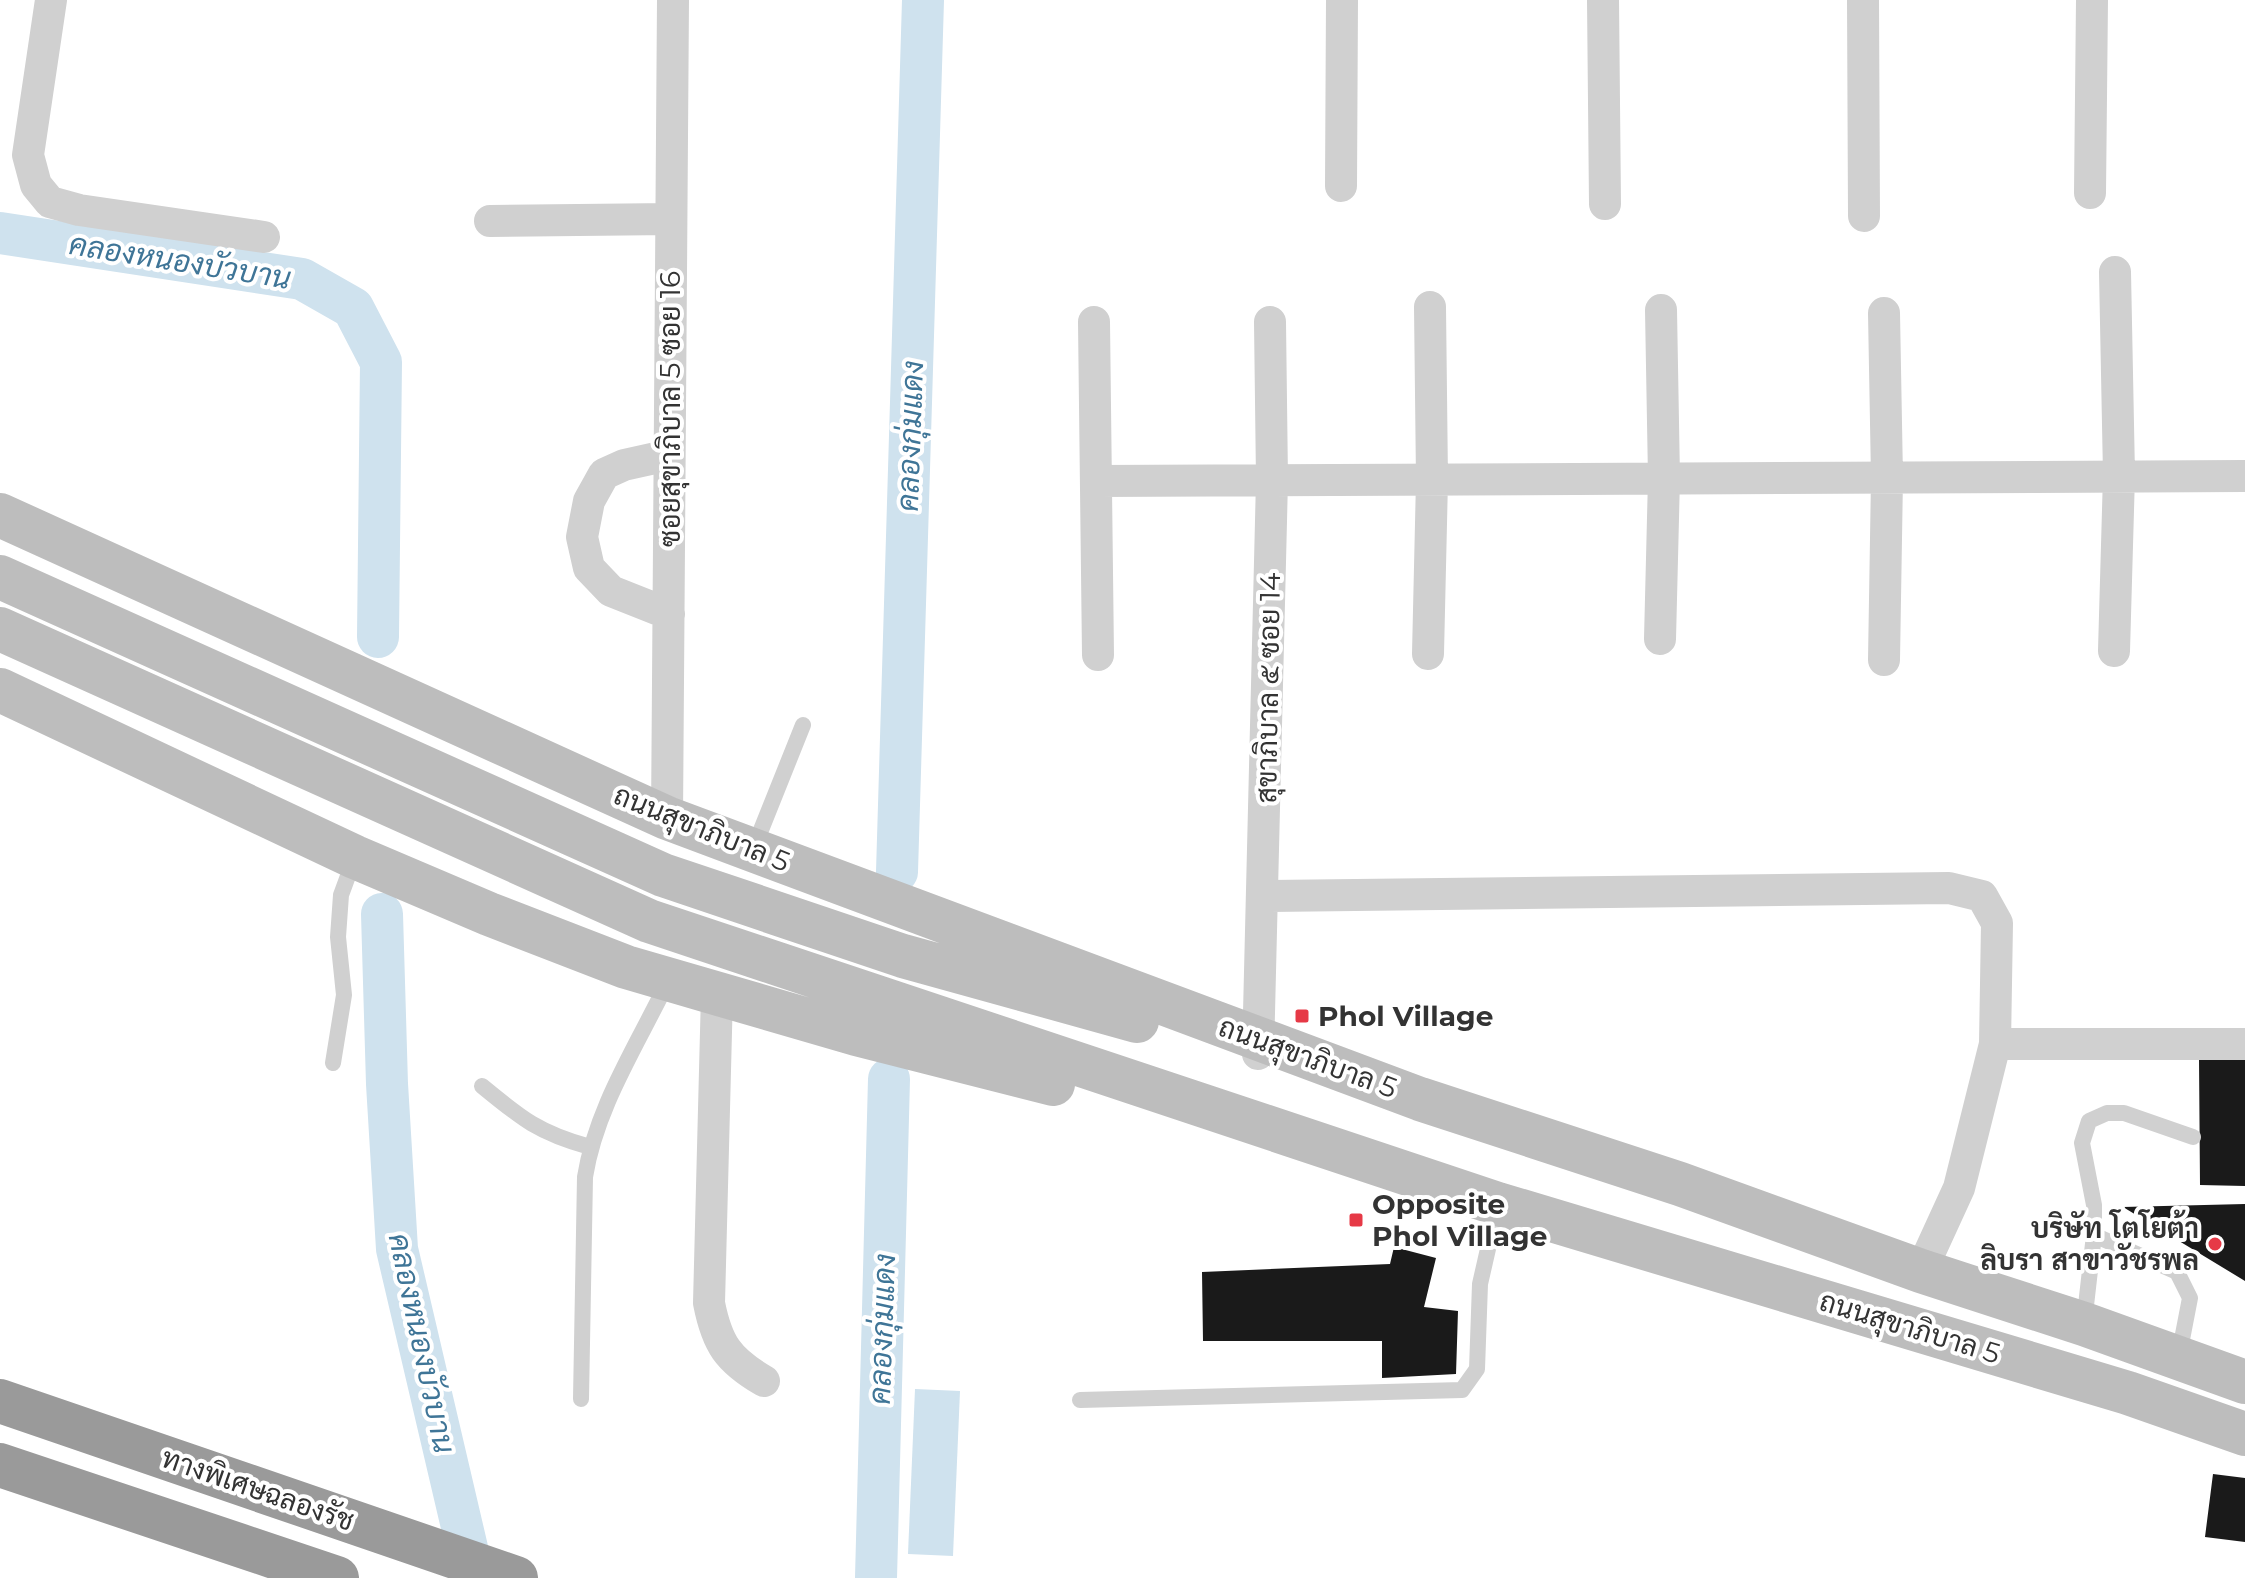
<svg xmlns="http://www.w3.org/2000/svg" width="2245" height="1578" font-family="Montserrat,Sarabun,sans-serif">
	<rect width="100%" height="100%" fill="#fff"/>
	<path fill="#cfe2ee" d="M915 1389 960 1391 953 1556 908 1554Z"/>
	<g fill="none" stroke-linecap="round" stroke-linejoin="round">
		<path stroke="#cfe2ee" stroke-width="42" d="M0 233 302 279 353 308 381 362 378 637
			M897 872 923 0
			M382 914 387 1084 397 1249 474 1578
			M876 1578 889 1079"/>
	</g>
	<path fill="#1a1a1a" d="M2199 1059H2245V1186L2200 1185Z
		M2245 1204V1281L2123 1207Z
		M1394 1247 1436 1258 1424 1307 1458 1311 1456 1374 1382 1378V1341H1203L1202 1272 1390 1264Z
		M2213 1474 2245 1478V1542L2205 1537Z"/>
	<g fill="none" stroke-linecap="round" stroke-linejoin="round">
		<path stroke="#d0d0d0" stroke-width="16" d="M753 850 803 725
			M333 1063 344 995 338 937 341 895 355 857
			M482 1086C522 1119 539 1133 590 1147
			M2094 1235 2177 1272 2190 1298 2179 1355
			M2084 1323 2094 1235V1205L2082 1143 2089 1121 2107 1113H2124L2193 1137
			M581 1399 585 1177C596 1107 638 1044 668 981
			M1080 1400 1462 1390 1477 1369 1480 1284 1498 1205"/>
		<path stroke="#d0d0d0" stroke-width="32" d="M51 0 28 155 36 185 50 202 79 210 264 237
			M1603 0 1605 204
			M1863 0 1864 216
			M1341 186 1342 0
			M2090 193 2092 0
			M490 221 671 219
			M1884 313 1887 478 1884 660
			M1094 322 1098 655
			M1097 481 2245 476
			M669 614 611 591 589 568 582 537 589 501 604 474 624 465 669 455
			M1660 639 1664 478 1661 310
			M2114 651 2119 475 2115 272
			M1428 654 1432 480 1430 307
			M667 818 673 0
			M1263 896 1949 888 1982 896 1997 923 1995 1044 1959 1188 1921 1271
			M717 993 709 1303C717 1344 728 1360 764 1381
			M1995 1044H2245
			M1258 1054 1272 480 1270 322"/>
		<path stroke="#bdbdbd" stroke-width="44" d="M0 515 667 818 1420 1099 1680 1184 1921 1271 2084 1324 2245 1382
			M0 577 663 875 903 956 1137 1021
			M0 629 649 921 1498 1204 2128 1393 2245 1434
			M0 690 355 857 489 914 626 967 856 1034 1053 1084"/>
		<path stroke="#9a9a9a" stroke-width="44" d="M0 1401 516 1578
			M0 1465 337 1578"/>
	</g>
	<g fill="#e63946" stroke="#fff" stroke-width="3">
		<rect x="1294" y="1008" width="16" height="16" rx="4"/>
		<rect x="1348" y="1212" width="16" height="16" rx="4"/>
		<circle cx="2215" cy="1244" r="8"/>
	</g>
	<g text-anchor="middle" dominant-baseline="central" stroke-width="8" stroke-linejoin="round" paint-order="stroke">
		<g font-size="28" fill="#333" stroke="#fff">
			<text transform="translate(670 409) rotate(-90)">ซอยสุขาภิบาล 5 ซอย 16</text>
			<text transform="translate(1268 688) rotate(-89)">สุขาภิบาล ๕ ซอย 14</text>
			<text transform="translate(702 828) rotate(22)">ถนนสุขาภิบาล 5</text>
			<text transform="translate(1308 1057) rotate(20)">ถนนสุขาภิบาล 5</text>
			<text transform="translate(1910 1327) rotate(17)">ถนนสุขาภิบาล 5</text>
			<text transform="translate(258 1489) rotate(19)">ทางพิเศษฉลองรัช</text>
		</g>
		<g font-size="28" font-weight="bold" fill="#333" stroke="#fff" text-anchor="start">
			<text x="1318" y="1016">Phol Village</text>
			<text x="1372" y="1204">Opposite<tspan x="1372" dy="32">Phol Village</tspan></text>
			<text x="2199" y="1228" text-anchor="end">บริษัท โตโยต้า<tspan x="2199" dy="32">ลิบรา สาขาวัชรพล</tspan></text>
		</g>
		<g font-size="30" font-style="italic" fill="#3f7597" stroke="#fff">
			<text transform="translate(180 261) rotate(9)">คลองหนองบัวบาน</text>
			<text transform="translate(910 436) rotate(-88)">คลองกุ่มแดง</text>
			<text transform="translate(882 1329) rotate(-88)">คลองกุ่มแดง</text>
			<text transform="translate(422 1343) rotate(78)">คลองหนองบัวบาน</text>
		</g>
	</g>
</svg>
